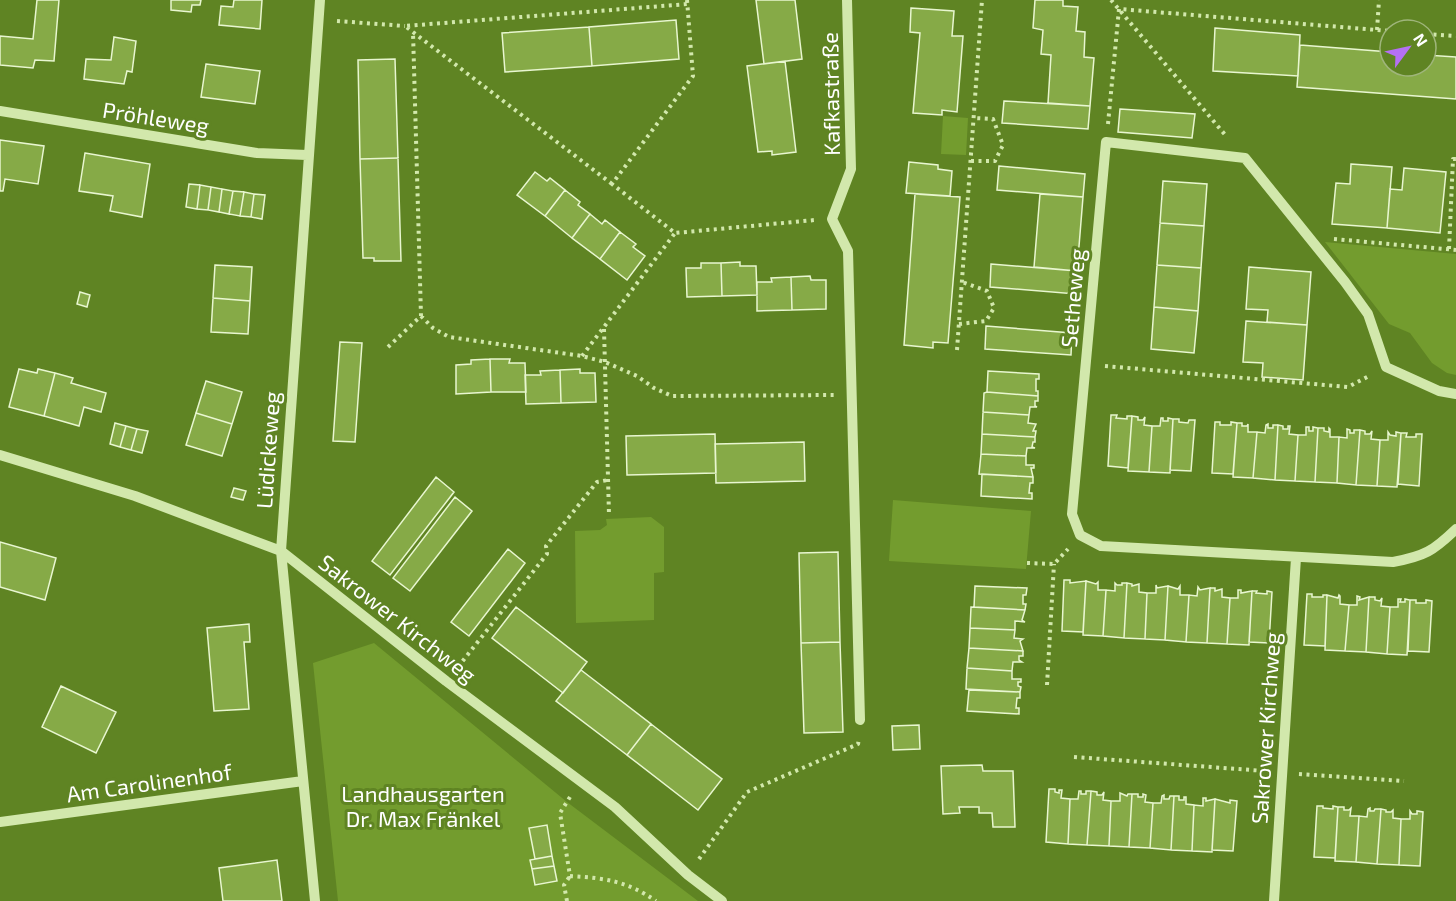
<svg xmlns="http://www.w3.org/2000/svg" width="1456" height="901" font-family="'Exo 2',sans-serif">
	<rect width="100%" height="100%" fill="#5f8423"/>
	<path fill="#739c2e" d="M943 116 968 118 966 155 941 154Z
		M1325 242 1456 254V375L1447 373 1432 363 1410 333 1389 324Z
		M893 500 1031 511 1026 569 889 561Z
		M651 517 664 527V572L654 573V620L576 623 575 531 600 530 607 525 606 519Z
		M374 643 567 802 698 901H338L313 663Z"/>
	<path fill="#86aa47" stroke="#e8f6d0" stroke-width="1.5" d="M37 0H59L54 61 35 60 33 68 0 65V36L33 39Z
		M171 0H201L200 5H192L191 12 171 10Z
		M234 0H262L260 29 219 25 221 6 233 7Z
		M756 0H795L802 59 764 64Z
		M1035 0H1063V6L1078 7 1076 31 1085 32 1084 57 1094 58 1090 106 1048 103 1051 55 1041 54 1043 30 1033 28Z
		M911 8 954 11 952 36H963L957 112 942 110V115L913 113 920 33 910 32Z
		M676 20 679 59 592 66 589 27Z
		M589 27 592 66 505 72 502 33Z
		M1215 28 1300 35 1298 76 1213 71Z
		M114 37 136 41 132 72 127 71 124 84 84 79 86 59 111 60Z
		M1300 45 1390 52V66H1426V55L1456 57V99L1297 87Z
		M395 59 398 158 360 159 358 60Z
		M785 61 796 152 772 155V151L758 152 747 66Z
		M206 64 260 71 255 104 201 97Z
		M1004 101 1090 106 1088 129 1002 123Z
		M1120 109 1195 114 1192 138 1118 132Z
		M0 140 44 146 38 184 5 179 3 191H0Z
		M85 153 150 164 142 217 110 211 113 196 79 191Z
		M398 158 401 261H374V258H363L360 159Z
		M909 162 938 165V169L952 171 950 196 906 193Z
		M1351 164 1392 167 1387 228 1332 224 1336 183 1350 184Z
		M999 166 1085 174 1083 197 997 190Z
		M1404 168 1446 172 1440 233 1387 228 1390 189 1402 190Z
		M535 172 547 181 550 178 565 190 545 216 517 195Z
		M1163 181 1207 184 1204 226 1160 223Z
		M189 184 200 185 197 209 186 207Z
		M200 185 211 187 208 210 197 209Z
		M211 187 222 189 219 212 208 210Z
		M222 189 233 191 229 214 219 212Z
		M565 190 580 202 578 205 590 214 572 238 545 216Z
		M233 191 244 192 240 216 229 214Z
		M244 192 254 194 251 217 240 216Z
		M254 194 265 195 262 219 251 217Z
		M915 194 960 197 948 343 933 342V348L904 345Z
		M1040 194 1083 197 1077 271 1034 267Z
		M590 214 602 224 605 220 620 232 600 259 572 238Z
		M1160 223 1204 226 1201 268 1157 265Z
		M620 232 636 244 633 247 645 256 627 280 600 259Z
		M740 262V266H756L757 295 722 296 721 263Z
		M701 263H721L722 296 687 297 686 268H701Z
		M991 264 1077 271 1076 294 990 287Z
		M215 265 252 267 250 301 213 298Z
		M1157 265 1201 268 1198 311 1154 307Z
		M1249 267 1311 272 1307 325 1267 322 1268 310 1246 309Z
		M810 276 811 280H826V309L792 310 791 277Z
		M791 277 792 310 757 311V282H772L771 278Z
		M80 292 90 295 87 307 77 304Z
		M213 298 250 301 248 334 211 332Z
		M1154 307 1198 311 1194 353 1151 349Z
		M1246 321 1307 325 1303 380 1262 377 1263 363 1243 362Z
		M986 326 1072 333 1071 355 985 349Z
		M340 342 362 343 355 442 333 441Z
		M490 359H510L509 363H525L526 392H491Z
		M490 359 491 392 456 394V365L471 364V360Z
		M19 369 37 373 38 369 55 373 44 416 9 407Z
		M580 369V373H595L596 402 561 403 560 370Z
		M560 370 561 403 526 404 525 375H541L540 371Z
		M988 371 1039 374V379H1036V391H1038V396L987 392Z
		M55 373 73 378 71 383 106 393 101 412 84 407 79 426 44 416Z
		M206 381 242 392 232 424 196 413Z
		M987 392 1038 396V401H1035V406L1037 407H1030L1029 415 983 412 984 393Z
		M983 412 1029 415 1028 423 1036 424 1033 431H1036L1035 437 982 434Z
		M196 413 232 424 222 456 186 445Z
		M1111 415H1117L1116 418 1127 419V416H1132L1128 468 1108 466Z
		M1132 416 1138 417V420H1143L1145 417 1144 425 1152 426 1149 472 1128 471Z
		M1161 418H1163V421H1168V418L1173 419 1170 473 1149 472 1152 426H1160Z
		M1173 419H1179V422L1188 423 1189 420H1195L1191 471 1170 470Z
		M1215 422H1220V425H1231V422L1237 423 1233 474 1212 473Z
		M115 423 126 426 120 447 110 444Z
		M1237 423H1242V426H1247L1248 424V432H1257L1253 478 1233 477Z
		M1268 424V428H1273V425H1278L1275 480 1253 478 1257 432 1265 433 1266 425Z
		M1278 425 1283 426V429H1288V426H1290L1289 434 1298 435 1295 481 1275 480Z
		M126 426 137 429 131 450 120 447Z
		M1306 427H1309V431H1313V427L1318 428 1315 482 1295 481 1298 435H1306Z
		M1318 428H1324V431L1329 432V428L1330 429V437H1339L1337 483 1315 482Z
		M137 429 148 431 142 453 131 450Z
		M1347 429 1350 430V433H1354V430H1360L1356 485 1337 483 1339 437 1347 438Z
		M1360 430 1365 431V434H1370L1372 431 1371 439 1380 440 1377 486 1356 485Z
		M1388 432 1390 435 1396 436V432L1401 433 1397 487 1377 486 1380 440H1388Z
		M1401 433H1407L1406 437H1416V434H1422L1419 486 1398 484Z
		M715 434 716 473 627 475 626 436Z
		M982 434 1035 437V442H1033L1032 447 1035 448H1027L1026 456 981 454Z
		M804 442 805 481 716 483 715 444Z
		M981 454 1026 456V465H1034V468H1031L1033 477 979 474Z
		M982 474 1033 477V483H1030L1029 493H1032V499L981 496Z
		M436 477 454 492 390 575 372 561Z
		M234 488 246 491 243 500 231 497Z
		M455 497 472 511 410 591 393 578Z
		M0 542 56 558 45 600 0 587Z
		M508 549 525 563 469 636 451 622Z
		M838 552 840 642 801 643 799 553Z
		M1064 580H1070V583L1086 581 1083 632 1062 631Z
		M1086 581 1096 584 1098 582V590H1106L1103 636 1083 635Z
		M1115 583 1117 585H1122V583H1127L1124 638 1103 636 1106 590 1115 591Z
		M1127 583 1132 584V586L1139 584V592L1147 593 1145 639 1124 638Z
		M1156 585 1157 588 1168 586 1165 640 1145 639 1147 593H1156Z
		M975 586 1027 588 1026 595H1023V604H1026L1025 610 974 607Z
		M1168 586 1178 589 1180 586V595H1189L1186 642 1165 640Z
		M1198 587 1200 590 1210 588 1207 643 1186 642 1189 595 1197 596Z
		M1210 588H1215V591L1222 589V597L1230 598 1227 644 1207 643Z
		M1238 590H1241V593L1252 591 1249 645 1227 644 1230 598H1238Z
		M1252 591H1257L1256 593 1267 594V591L1272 592 1269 643 1249 642Z
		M1307 594H1312V597H1323V595H1327L1325 646 1304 645Z
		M1327 595 1338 598 1339 595 1340 596V604L1349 605 1345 651 1325 650Z
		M1357 596 1360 597 1359 600 1369 597 1366 652 1345 651 1349 605H1357Z
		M1369 597H1375V600L1380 601 1382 598 1381 606 1390 607 1387 654 1366 652Z
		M1398 599H1401L1400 602H1405V599L1410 600 1407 655 1387 654 1390 607H1398Z
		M1410 600H1416V603H1426V600L1432 601 1429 652 1408 651Z
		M516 607 587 662 563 693 492 638Z
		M971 607 1025 610 1022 620 1025 622 1015 621V630L970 628Z
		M249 624 250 642H244L249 709 214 711 207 628Z
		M970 628 1015 630 1014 638 1023 639 1020 641 1023 651 969 648Z
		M840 642 843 732 804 733 801 643Z
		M969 648 1023 651V656H1019V660L1022 662H1013L1012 671 967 668Z
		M967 668 1012 671V679H1021V682H1018V686L1021 687 1020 692 966 689Z
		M581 670 651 724 627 755 556 701Z
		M61 686 116 712 96 753 42 727Z
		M969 690 1020 692V698H1017L1016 708H1019V714L967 711Z
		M651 724 722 779 698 810 627 755Z
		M919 725 920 749 893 750 892 726Z
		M982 765 983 771H1013L1015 827H993L992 813H979V807H959L960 813 943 814 941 766Z
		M1049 789H1055V792L1059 793V790H1062L1061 798 1070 799 1068 844 1046 842Z
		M1079 791H1081V794H1086V791H1091L1087 845 1068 844 1070 799H1078Z
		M1091 791 1097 792V795H1102L1104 792 1103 800 1111 801 1109 846 1087 845Z
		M1120 793 1127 796 1128 794H1132L1129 847 1109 846 1111 801H1120Z
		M1132 794H1138V797H1143V794L1146 795 1145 802 1153 803 1150 848 1129 847Z
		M1164 795V799H1169L1170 796H1174L1171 850 1150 848 1153 803H1161L1162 796Z
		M1174 796H1179V800H1184V797H1186V804L1194 805 1192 851 1171 850Z
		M1203 798H1206V801L1215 799 1212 852 1192 851 1194 805 1203 806Z
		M1215 799 1230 803V800L1237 801 1233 851 1212 850Z
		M1317 806H1323V808L1333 809V806L1338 807 1335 858 1314 857Z
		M1338 807H1344V810H1349L1351 808 1350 816H1359L1356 862 1335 861Z
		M1370 808V811H1374L1375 809H1381L1377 864 1356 862 1359 816 1367 817 1368 809Z
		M1381 809 1386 810V812H1391L1393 810V818L1401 819 1399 865 1377 864Z
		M1410 811 1412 814H1417V811L1423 812 1420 866 1399 865 1401 819H1410Z
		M547 825 552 856 535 859 529 828Z
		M552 856 554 866 532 869 530 860Z
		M277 860 282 901H223L219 868Z
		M554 866 557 881 535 885 532 869Z"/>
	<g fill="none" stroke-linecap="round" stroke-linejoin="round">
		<path stroke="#d2e8ac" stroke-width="4" stroke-dasharray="3 4.5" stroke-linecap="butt" d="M687 0 693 76 612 184 675 233 815 220
			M1111 0 1227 137
			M337 21 405 26
			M1377 30 1379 0
			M1426 34 1456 36
			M1108 124 1119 9 1390 31
			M971 161H995L1003 145 993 119 974 118
			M612 184 405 26 688 4
			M1334 239 1456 250
			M1449 249 1453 159H1456
			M421 316 433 328 449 337 582 356 605 362 637 376 654 388 672 396 835 395
			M959 324 986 321 994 308 987 291 962 282
			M604 329 609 515
			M388 347 421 316 413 32
			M957 350 982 0
			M582 356 675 233
			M1105 366 1348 387 1369 376
			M1027 563 1054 564 1068 549
			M458 667 547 554 546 546 597 482 608 480
			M1047 685 1054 564
			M1074 757 1265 771
			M1299 774 1404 781
			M570 797 560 813 570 876C605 878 627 881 656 901
			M699 859 747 792 858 744 859 739
			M567 901 564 885 570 876"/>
		<path stroke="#d2e8ac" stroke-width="10" d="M847 0 851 169 832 219 848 251 860 720
			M0 111 257 153 307 155
			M1456 394 1439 391 1386 367 1368 314 1345 282 1245 158 1106 142 1072 514 1080 535 1101 546 1393 562C1425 556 1433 551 1456 529
			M0 455 135 496 281 551 446 681 615 807 688 875 722 901
			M0 822 303 781
			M315 901 281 551 320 0
			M1274 901 1296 558"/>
	</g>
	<g text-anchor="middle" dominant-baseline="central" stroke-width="6" stroke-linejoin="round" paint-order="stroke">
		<g font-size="22" fill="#fff" stroke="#5f8423">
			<text transform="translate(830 94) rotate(-91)">Kafkastraße</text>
			<text transform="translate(156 117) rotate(9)">Pröhleweg</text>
			<text transform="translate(1072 298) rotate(-85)">Setheweg</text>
			<text transform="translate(267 450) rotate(-86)">Lüdickeweg</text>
			<text transform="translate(398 618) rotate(38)">Sakrower Kirchweg</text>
			<text transform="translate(1265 728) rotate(-86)">Sakrower Kirchweg</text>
			<text transform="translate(149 782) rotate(-8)">Am Carolinenhof</text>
		</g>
		<g font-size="22" fill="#fff" stroke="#5f8423">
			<text x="423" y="793">Landhausgarten<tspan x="423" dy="25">Dr. Max Fränkel</tspan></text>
		</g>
	</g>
	<g transform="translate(1408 48) rotate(57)"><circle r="28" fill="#5f8423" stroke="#9fb57b" stroke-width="1.5"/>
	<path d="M0-4.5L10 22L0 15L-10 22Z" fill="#b570f3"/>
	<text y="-9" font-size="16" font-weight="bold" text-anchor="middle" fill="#ffffff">N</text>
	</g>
</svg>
